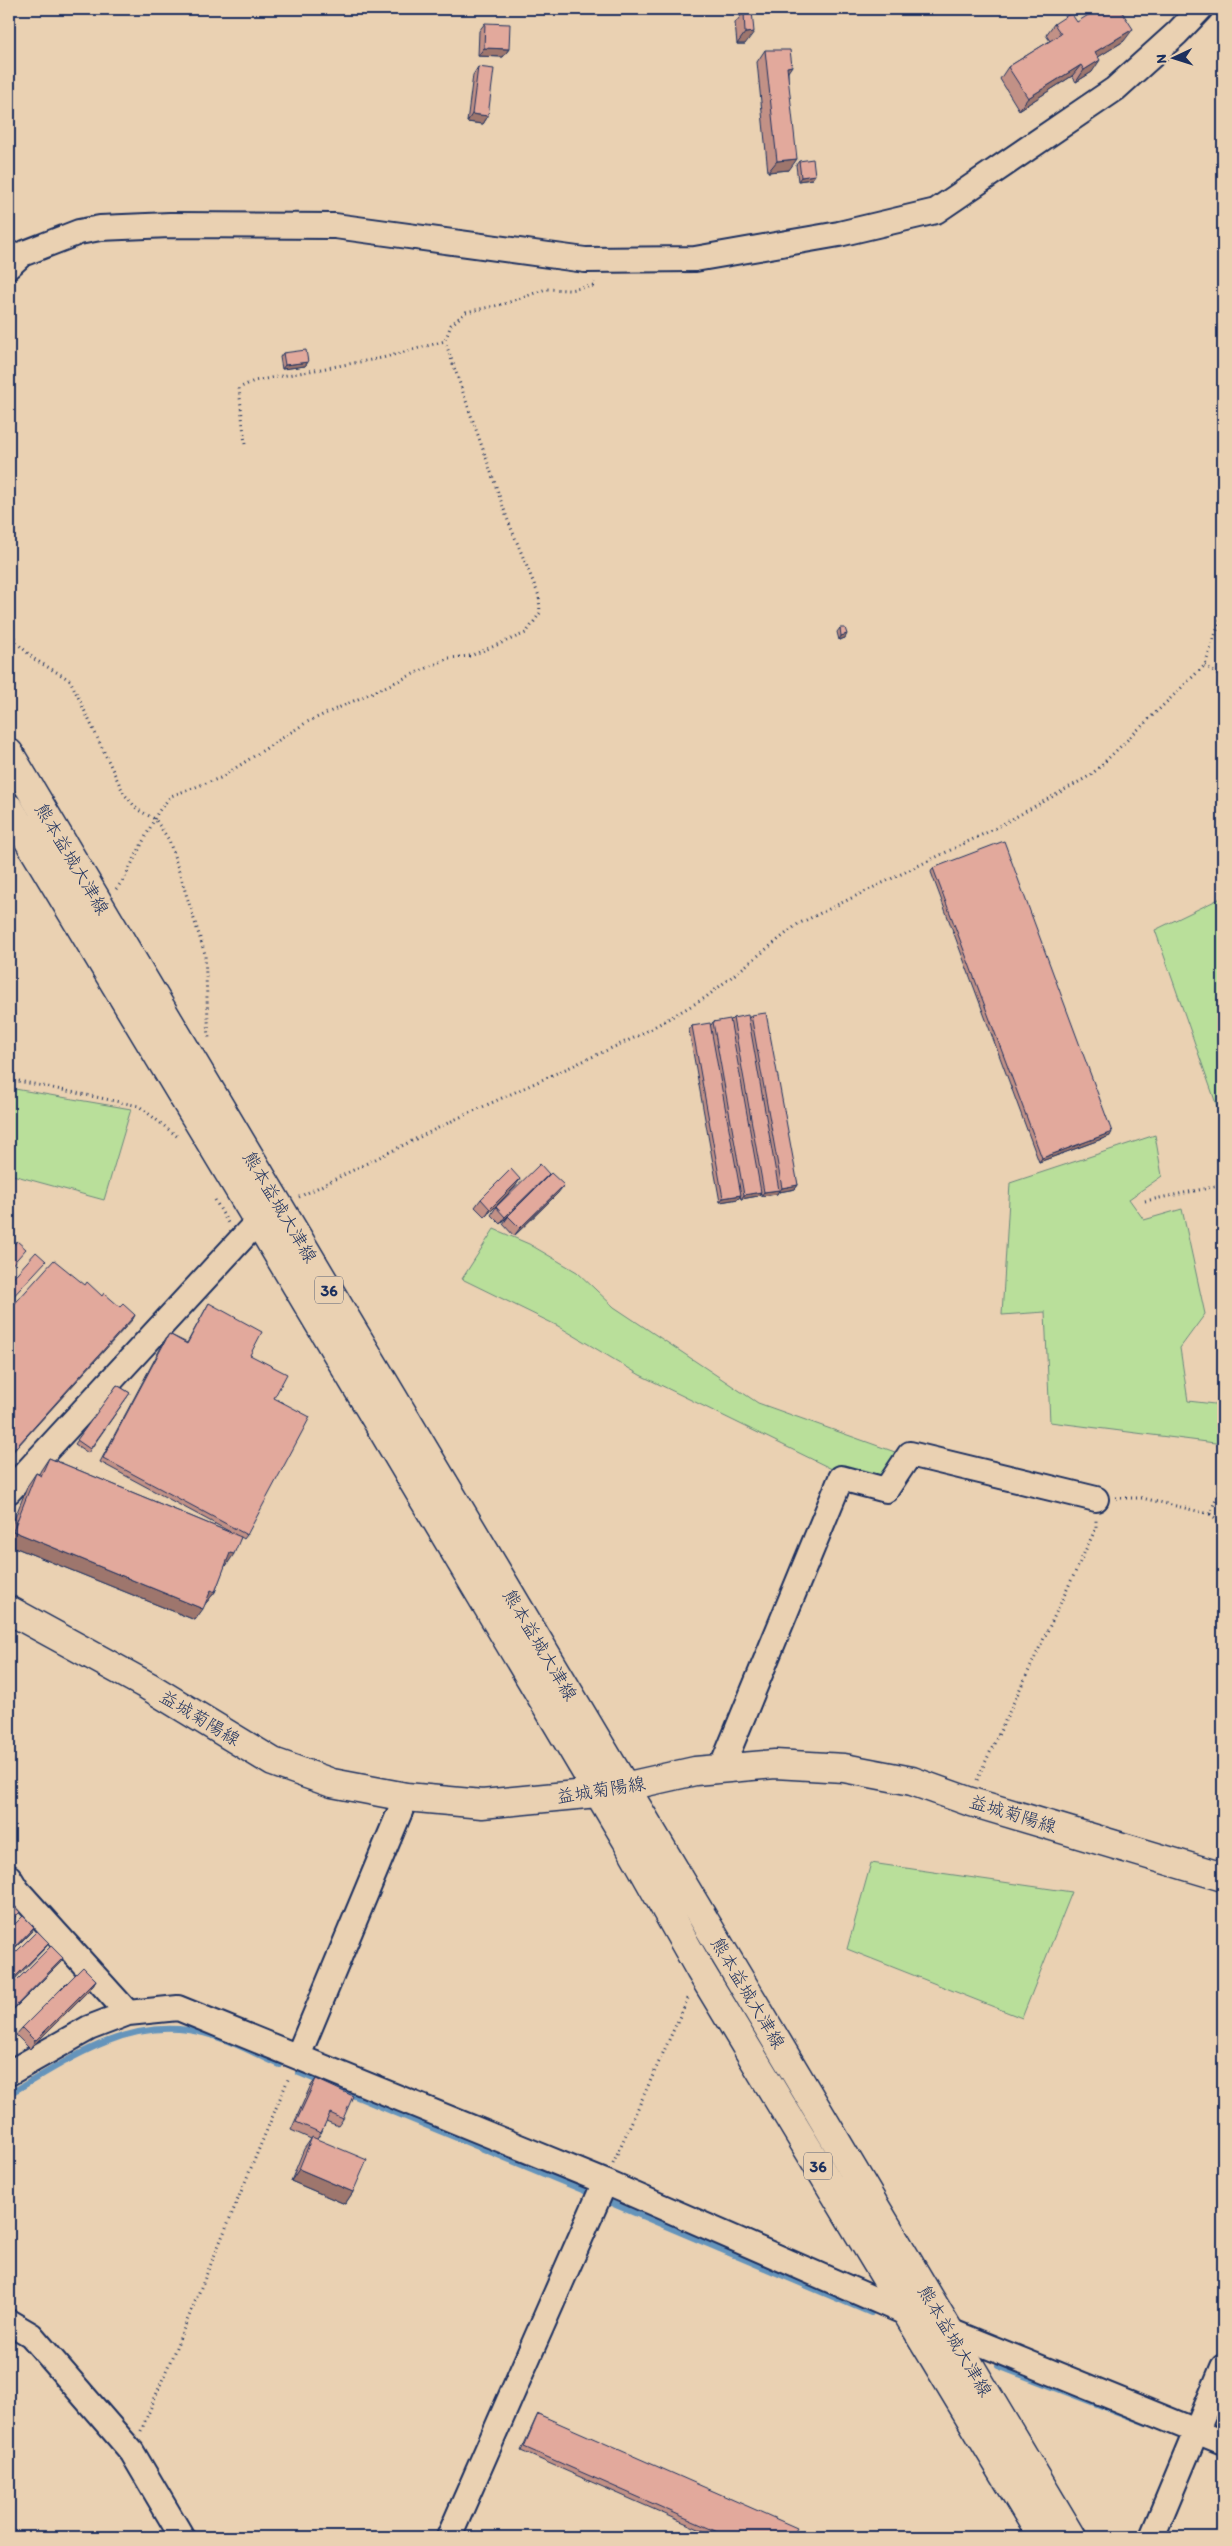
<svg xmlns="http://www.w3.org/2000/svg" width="1232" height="2546" font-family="Itim,'Klee One',sans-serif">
	<rect width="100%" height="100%" fill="#ead1b2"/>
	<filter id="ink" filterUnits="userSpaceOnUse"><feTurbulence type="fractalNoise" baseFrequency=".02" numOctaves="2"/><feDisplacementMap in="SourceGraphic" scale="10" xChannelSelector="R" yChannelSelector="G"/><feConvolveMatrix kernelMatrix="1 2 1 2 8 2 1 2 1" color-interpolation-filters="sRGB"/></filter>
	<g filter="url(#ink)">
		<path fill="#b9df9a" stroke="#6a877c" d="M1223 897V1111L1219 1112 1155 930Z
			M9 1088 131 1109 104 1200 9 1174Z
			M1155 1135 1162 1176 1129 1199 1144 1220 1182 1209 1205 1314 1180 1348 1188 1401 1223 1405V1444L1050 1422 1045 1312 1002 1315 1010 1183Z
			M494 1229 529 1244 577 1272 614 1307 758 1403 895 1452 878 1483 836 1471 640 1375 558 1326 462 1279Z
			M871 1863 1072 1892 1022 2018 847 1949Z"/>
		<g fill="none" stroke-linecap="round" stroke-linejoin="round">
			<path stroke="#6594bb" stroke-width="6" d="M299 2073 592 2194
				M9 2094C64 2063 120 2021 188 2030 220 2034 251 2052 280 2065
				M611 2203 871 2313
				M998 2366 1146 2423"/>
			<g stroke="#1b2f5e" stroke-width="28">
				<path id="minor" d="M9 266 22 254 79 232 100 228 170 225 335 226 585 260 695 259 839 234 936 211 1115 89 1177 33 1200 9
					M9 1491 258 1221
					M721 1769 841 1478 886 1490 910 1454 1096 1499
					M9 1877 17 1890 128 2013
					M298 2056 406 1797
					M9 2073 89 2028 128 2013 178 2008 605 2182 908 2314 1223 2442
					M9 2322 31 2335 132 2452 182 2537
					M449 2537 605 2182
					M1152 2537 1223 2367"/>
			</g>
			<g stroke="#1b2f5e" stroke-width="31">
				<path id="major" d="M9 753 1072 2537
					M9 808 258 1221 626 1839 700 1970 1042 2537
					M9 1610 148 1686 273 1762 332 1783 406 1797 482 1804 597 1793 695 1771 775 1764 844 1768 912 1781 968 1801 1223 1877"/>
			</g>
			<path stroke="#1b2f5e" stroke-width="3" stroke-dasharray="1 4" stroke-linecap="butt" d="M245 444 239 388 254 381 382 358 445 341 451 325 466 312 504 304 546 289 569 290 593 286 594 282
				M9 629 19 645 34 659 70 680 124 794 138 810 155 819 169 840 205 954 209 1041
				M1205 665 1223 679
				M116 889 124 879 158 812 171 796 220 778 307 722 449 658 470 656 526 633 540 613 539 596 507 518 445 341
				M9 1079 139 1106 178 1137
				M299 1197 456 1119 638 1036 705 998 798 924 994 829 1091 775 1205 665 1223 612
				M215 1200 228 1223
				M1145 1201 1223 1185
				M1116 1498H1142L1210 1514 1223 1481
				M1210 1514 1223 1524
				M977 1780 1096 1528V1520
				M613 2163 689 1996
				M141 2431 289 2077"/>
			<use href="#minor" stroke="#ead1b2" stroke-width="24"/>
			<use href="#major" stroke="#ead1b2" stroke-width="28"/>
		</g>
		<path fill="#c29186" stroke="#1b2f5e" d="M752 11 745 44H737L735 23 744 12Z
			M1077 22 1124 41 1098 57 1092 72 1076 82 1072 76 1019 110 1000 79 1008 67 1050 41 1046 35 1054 24Z
			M485 23 509 49 503 57 478 56 479 31Z
			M765 50 788 72 789 170 768 172 757 62Z
			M478 67 488 116 483 124 467 122 473 75Z
			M799 161 812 179 798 181 796 165Z
			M283 353 308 362 305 366 282 369 280 357Z
			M840 628 845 638 839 640 837 632Z
			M933 868 1110 1136 1039 1162 931 872Z
			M751 1015 798 1185 795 1189 779 1192V1190L777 1194 761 1196V1193L758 1196 741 1199 740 1196 738 1199 720 1202 689 1030 692 1026 711 1025 713 1022 730 1021 733 1018H749Z
			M544 1180 558 1193 514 1236 503 1224 508 1217 500 1224 491 1215 496 1207Z
			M515 1187 485 1217 475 1207 481 1199Z
			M209 1303 250 1355 274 1398 247 1535 244 1539 241 1537 226 1566 225 1565 215 1592 206 1603 195 1620 9 1545V1532L28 1485 36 1473 39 1474 41 1470 49 1458 236 1535 100 1462 166 1338 169 1334 187 1343Z
			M117 1385 130 1393 88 1453 75 1444Z
			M96 1980 91 1988 30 2049 16 2035 22 2028Z
			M316 2079 343 2119 338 2126 326 2121 321 2133 317 2139 353 2192 345 2204 291 2181 304 2149 311 2139 291 2130 310 2087Z
			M538 2414 792 2537H717L521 2451 536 2418Z"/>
		<path fill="#9e766d" stroke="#1b2f5e" d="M1133 29 1124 41 1087 64 1095 52Z
			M754 32 745 44H737L745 33Z
			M484 48 509 49 503 57 478 56Z
			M1100 60 1092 72 1076 82 1084 70Z
			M1081 65 1072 76 1019 110 1028 98Z
			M792 66 784 78 787 67Z
			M472 114 488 116 483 124 467 122Z
			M797 159 789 170 768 172 777 161Z
			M815 175 812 179 798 181 801 177Z
			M308 362 305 366 282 369 285 365Z
			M847 634 845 638 839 640 841 636Z
			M1112 1132 1110 1136 1039 1162 1042 1158Z
			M549 1174 543 1181 500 1224 505 1217Z
			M520 1179 515 1187 485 1217 490 1209Z
			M564 1185 558 1193 514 1236 520 1228Z
			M798 1185 795 1189 779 1192 782 1188Z
			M779 1190 777 1194 761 1196 764 1192Z
			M761 1192 758 1196 741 1199 744 1195Z
			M741 1195 738 1199 720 1202 723 1198Z
			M135 1315 133 1319 9 1456V1455Z
			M13 1531 203 1609 195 1620 9 1545V1537Z
			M230 1553 234 1554 226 1566 222 1564Z
			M211 1590 215 1592 206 1603 203 1602Z
			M34 1927 32 1931 9 1954V1953Z
			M49 1943 46 1947 9 1985V1983Z
			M63 1958 61 1962 9 2014V2013Z
			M96 1980 91 1988 30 2049 35 2041Z
			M299 2169 353 2192 345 2204 291 2181Z"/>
		<path fill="#e2a99c" stroke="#1b2f5e" d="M1098 9H1120L1133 29 1095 52 1100 60 1084 70 1081 65 1028 98 1008 67 1061 34 1054 24 1071 13 1077 22Z
			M752 11 754 32 745 33 744 12Z
			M485 23 510 24 509 49 484 48Z
			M765 50H790L792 66 787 67 797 159 777 161Z
			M478 67 494 69 488 116 472 114Z
			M813 159 815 175 801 177 799 161Z
			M306 350 308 362 285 365 283 353Z
			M840 628H845L847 634 841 636Z
			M1004 841 1112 1132 1042 1158 933 868Z
			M766 1013 798 1185 782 1188 751 1015Z
			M748 1015 779 1190 764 1192 733 1018Z
			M730 1019 761 1192 744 1195 713 1022Z
			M710 1023 741 1195 723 1198 692 1026Z
			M540 1164 549 1174 505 1217 496 1207Z
			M511 1169 520 1179 490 1209 481 1199Z
			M551 1173 564 1185 520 1228 508 1216Z
			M17 1241 26 1249 9 1268V1250Z
			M36 1252 46 1261 9 1301V1282Z
			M54 1260 85 1285 87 1282 102 1296 104 1293 120 1307 123 1304 135 1315 9 1455V1310Z
			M209 1303 262 1332 250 1355 287 1374 274 1398 310 1417 247 1535 103 1458 169 1334 187 1344Z
			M117 1385 130 1393 90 1449 77 1440Z
			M49 1458 241 1537 234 1554 230 1553 215 1592 211 1590 203 1609 13 1531 36 1473 41 1476Z
			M9 1902 20 1912 9 1923Z
			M23 1916 34 1927 9 1953V1930Z
			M37 1931 49 1943 9 1983V1959Z
			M51 1946 63 1958 9 2013V1988Z
			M83 1967 96 1980 35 2041 22 2028Z
			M316 2079 353 2096 343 2119 330 2113 321 2133 296 2122Z
			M312 2137 367 2160 353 2192 299 2169Z
			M538 2414 797 2528 792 2537H729L524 2447Z"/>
	</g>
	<g text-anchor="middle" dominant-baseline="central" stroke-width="4" stroke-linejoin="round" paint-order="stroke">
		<g fill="#ead1b2" stroke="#596077" stroke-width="1">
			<rect x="315" y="1276.5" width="28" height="27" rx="4"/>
			<rect x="804" y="2152.5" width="28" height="27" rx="4"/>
		</g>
		<g font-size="16" font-weight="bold" fill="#1b2f5e">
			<text x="329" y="1290">36</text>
			<text x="818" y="2166">36</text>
		</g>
		<g font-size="18" fill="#1b2f5e" stroke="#ead1b2">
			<text transform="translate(72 859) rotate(59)">熊本益城大津線</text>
			<text transform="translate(280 1207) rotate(59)">熊本益城大津線</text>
			<text transform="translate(540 1645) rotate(59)">熊本益城大津線</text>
			<text transform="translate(200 1718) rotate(31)">益城菊陽線</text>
			<text transform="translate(601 1790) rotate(-9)">益城菊陽線</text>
			<text transform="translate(1013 1814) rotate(17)">益城菊陽線</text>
			<text transform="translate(748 1993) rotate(59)">熊本益城大津線</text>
			<text transform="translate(955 2341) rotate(59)">熊本益城大津線</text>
		</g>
	</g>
	<rect width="1232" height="2546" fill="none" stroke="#ead1b2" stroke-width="30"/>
	<rect x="15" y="15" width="1202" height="2516" fill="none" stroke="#1b2f5e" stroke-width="2" filter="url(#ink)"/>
	<g transform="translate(1174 58) rotate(266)" stroke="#ead1b2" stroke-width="4" paint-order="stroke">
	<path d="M0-4L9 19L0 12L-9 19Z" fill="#1b2f5e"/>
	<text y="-8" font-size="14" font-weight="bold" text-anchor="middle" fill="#1b2f5e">N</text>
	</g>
</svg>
